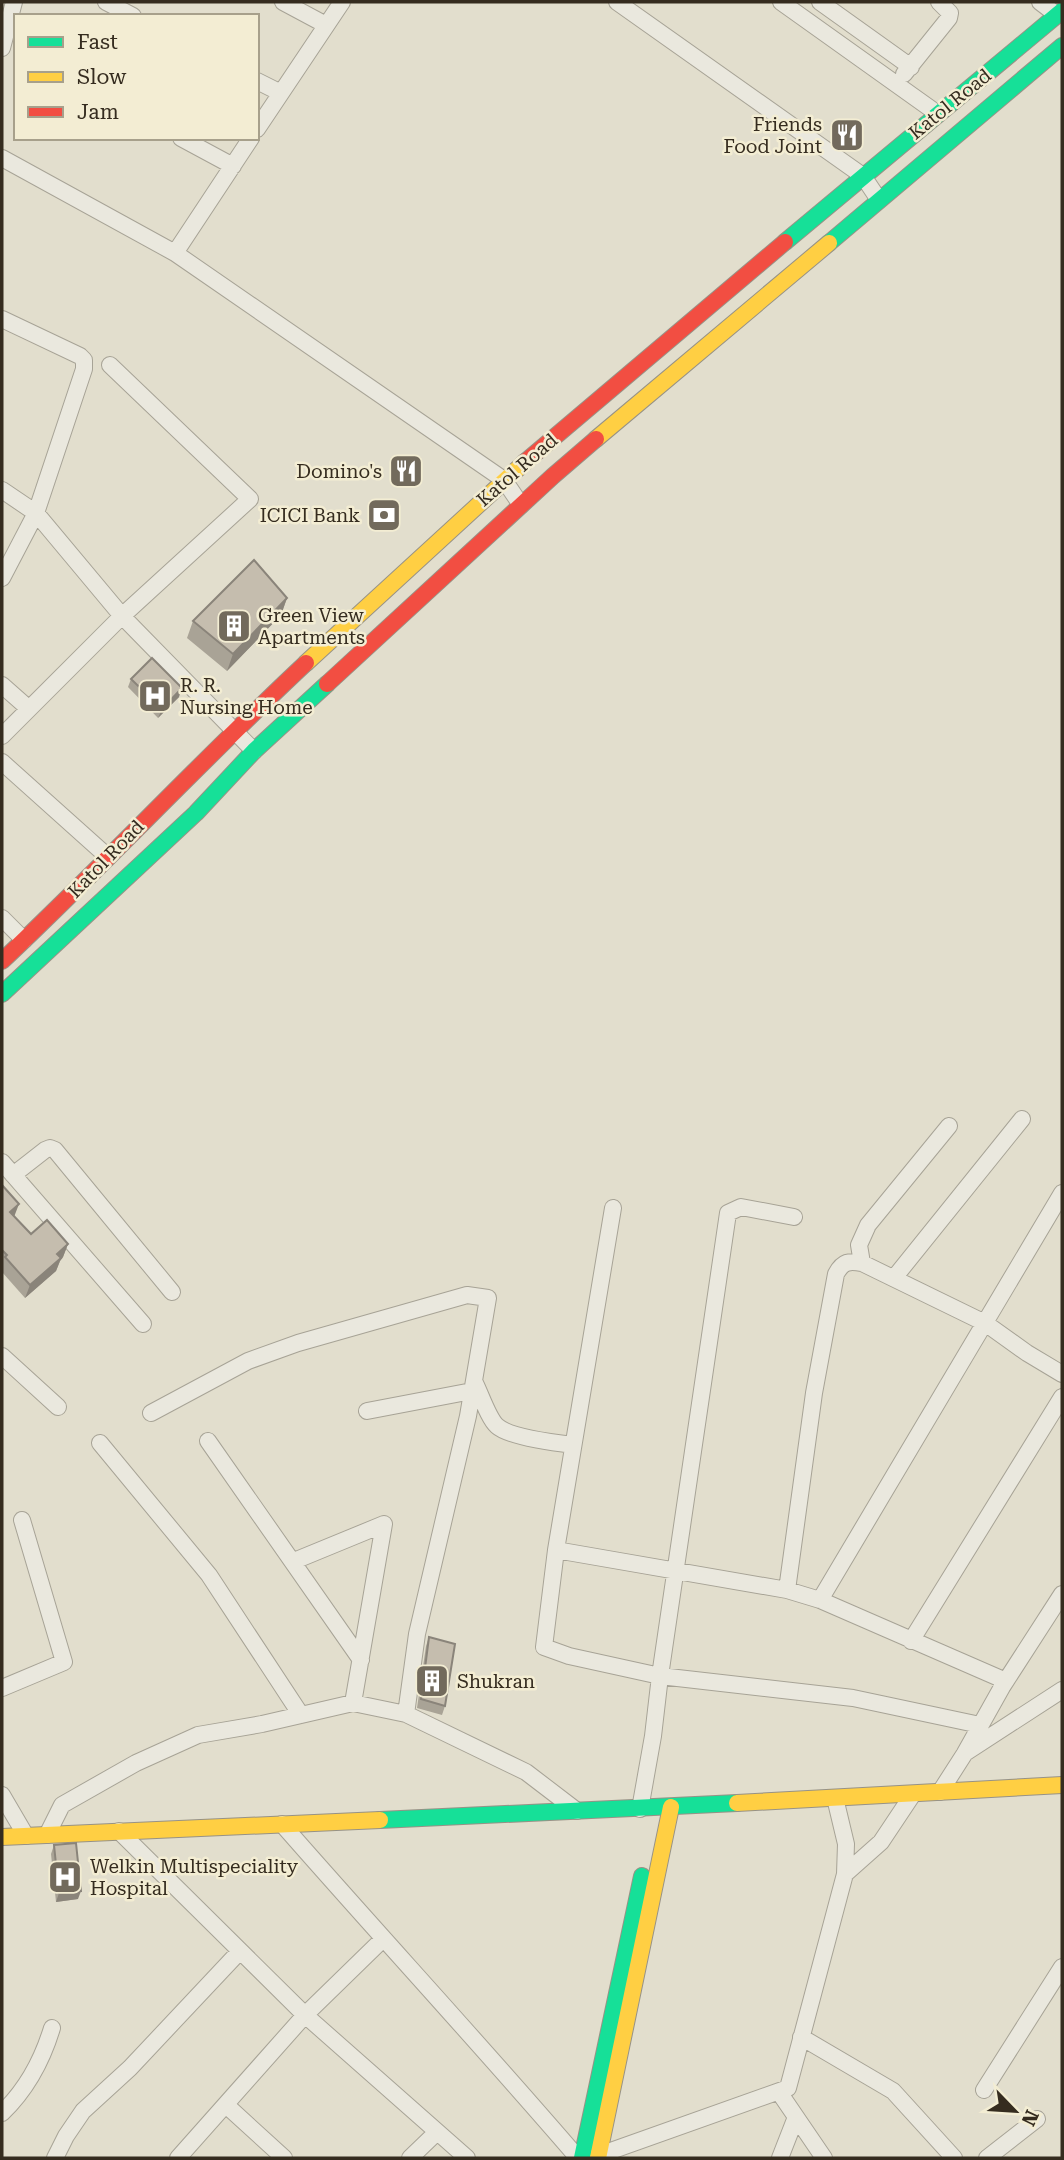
<svg xmlns="http://www.w3.org/2000/svg" width="1064" height="2160" font-family="'Roboto Serif',serif">
	<rect width="100%" height="100%" fill="#e2decd"/>
	<g fill="none" stroke-linecap="round" stroke-linejoin="round">
		<g stroke="#a7a396" stroke-width="18">
			<path id="street" d="M106 2 133 16
				M283 2 326 25
				M617 2 863 176 879 200
				M781 2 938 114
				M820 2 911 67
				M1040 2 1057 15
				M2 48 14 2
				M904 74 949 18 950 13 939 2
				M257 81 281 93
				M257 129 342 2
				M181 138 233 166
				M2 158 175 253 504 480 521 505
				M175 253 251 138
				M2 319 80 356 84 360V369L36 513 2 578
				M2 490 36 513 122 616 254 751
				M2 685 28 708
				M2 736 122 616 250 499 110 365
				M2 762 108 857
				M2 918 24 940
				M2 1162 143 1324
				M13 1175 45 1150 50 1148 55 1150 172 1292
				M613 1208 556 1550 544 1647 569 1656 660 1676 728 1213 741 1207 794 1217
				M862 1263 859 1245 868 1225 949 1126
				M894 1278 1022 1119
				M2 1356 58 1407
				M474 1381C480 1392 488 1418 497 1426 509 1437 556 1443 573 1445
				M367 1411 472 1391
				M151 1413 248 1361 298 1343 467 1295 488 1298 468 1416 417 1634 406 1714
				M208 1441 361 1660
				M100 1443 209 1575 301 1715
				M556 1550 787 1590
				M294 1561 384 1524 353 1703
				M820 1600 1062 1193
				M911 1641 1062 1397
				M1006 1681 820 1600 787 1590 814 1393 836 1274C843 1261 849 1261 862 1263L985 1323 1027 1353 1062 1374
				M2 1688 64 1662 22 1520
				M965 1753 1002 1687 1062 1594
				M940 1792 965 1753 1062 1690
				M2 1795 26 1836
				M835 1798 846 1844 845 1874
				M640 1809 653 1736 660 1676 853 1698 980 1725
				M282 1824C380 1936 481 2045 578 2158
				M119 1831 305 2015 467 2158
				M47 1835 62 1805 136 1763 198 1735 262 1724 353 1703 406 1714 526 1772 577 1811
				M801 2037 893 2091 954 2158
				M984 2090 1062 1967
				M779 2092 824 2158
				M226 2105 284 2158
				M2 2113C27 2089 42 2061 52 2028
				M55 2158 66 2136 83 2111 130 2068 240 1951
				M178 2158 305 2015 383 1939
				M410 2158 437 2132
				M591 2158 788 2088 845 1874 881 1842 913 1794
				M780 2158 796 2117
				M987 2158 1037 2119"/>
		</g>
		<g stroke="#979286" stroke-width="18">
			<path id="fast" d="M785 242 1062 11
				M829 243 1062 46
				M2 994 196 813 254 751 327 684
				M380 1820 737 1803
				M582 2158 642 1876"/>
		</g>
		<g stroke="#979286" stroke-width="18">
			<path id="slow" d="M596 439 829 243
				M306 663 525 462
				M737 1803 1062 1785
				M2 1837 380 1820
				M598 2158 671 1807"/>
		</g>
		<g stroke="#979286" stroke-width="18">
			<path id="jam" d="M525 462 785 242
				M327 684 553 476 596 439
				M2 961C105 864 202 760 306 663"/>
		</g>
		<use href="#street" stroke="#eae8de" stroke-width="16"/>
		<use href="#fast" stroke="#16e098" stroke-width="16"/>
		<use href="#slow" stroke="#ffcf43" stroke-width="16"/>
		<use href="#jam" stroke="#f24e42" stroke-width="16"/>
	</g>
	<path fill="#a9a396" d="M287 598 281 615 227 671 187 638 193 621Z
		M131 679 179 697 158 718 128 687Z
		M2 1185 14 1216 31 1234 68 1244 63 1257 60 1261 56 1271 25 1298 2 1272Z
		M429 1637 445 1706 442 1715 417 1708 426 1646Z
		M54 1845 78 1899 56 1902 51 1854Z"/>
	<path fill="#8a847a" d="M287 598 281 615 227 671 233 654Z
		M182 688 179 697 158 718 162 709Z
		M19 1204 14 1217 10 1212Z
		M68 1244 63 1257 60 1261 56 1271 25 1298 30 1285 57 1254Z
		M81 1891 78 1899 56 1902 59 1893Z"/>
	<path fill="#c5bdae" stroke="#8a847a" stroke-width="2" d="M254 560 287 598 233 654 193 621Z
		M152 658 182 688 162 709 131 679Z
		M2 1185 19 1204 10 1212 31 1234 47 1220 68 1244 57 1254 61 1258 30 1285 5 1257 7 1255 2 1250Z
		M429 1637 455 1644 445 1706 421 1699Z
		M76 1843 81 1891 59 1893 54 1845Z"/>
	<defs>
		<g id="restaurant-square" transform="scale(1.75)"><rect x="-9" y="-9" width="18" height="18" rx="4" fill="#726a5c" stroke="#f3edd3"/><path d="M-5-6h1v4h1v-4h1v4h1v-4h1v5L-1.5 .5V6h-2V.5L-5-1ZM5-6V6H3V1.5H1.5Q1.5-4 5-6Z" fill="#fff"/></g>
		<g id="bank-square" transform="scale(1.75)"><rect x="-9" y="-9" width="18" height="18" rx="4" fill="#726a5c" stroke="#f3edd3"/><path d="M-6-4H6V4H-6ZM0-2.3a2.3 2.3 0 1 0 0 4.6a2.3 2.3 0 1 0 0-4.6Z" fill="#fff"/></g>
		<g id="building-square" transform="scale(1.75)"><rect x="-9" y="-9" width="18" height="18" rx="4" fill="#726a5c" stroke="#f3edd3"/><path d="M-4-6H4V6H1V3H-1V6H-4ZM-2.5-4.3h1.7v1.8h-1.7ZM.8-4.3h1.7v1.8H.8ZM-2.5-1h1.7V.8h-1.7ZM.8-1h1.7V.8H.8Z" fill="#fff"/></g>
		<g id="hospital-square" transform="scale(1.75)"><rect x="-9" y="-9" width="18" height="18" rx="4" fill="#726a5c" stroke="#f3edd3"/><path d="M-5-5h3v3.5h4V-5h3V5h-3V1.5h-4V5h-3Z" fill="#fff"/></g>
	</defs>
	<g fill-rule="evenodd">
		<use href="#restaurant-square" x="847" y="135"/>
		<use href="#restaurant-square" x="406" y="471"/>
		<use href="#bank-square" x="384" y="515"/>
		<use href="#building-square" x="234" y="626"/>
		<use href="#hospital-square" x="155" y="696"/>
		<use href="#building-square" x="432" y="1681"/>
		<use href="#hospital-square" x="65" y="1877"/>
	</g>
	<g text-anchor="middle" dominant-baseline="central" stroke-width="5" stroke-linejoin="round" paint-order="stroke">
		<g font-size="19" fill="#352c1f" stroke="#f3edd3">
			<text transform="translate(950 104) rotate(-39)">Katol Road</text>
			<text transform="translate(517 470) rotate(-41)">Katol Road</text>
			<text transform="translate(106 859) rotate(-46)">Katol Road</text>
		</g>
		<g font-size="19" fill="#352c1f" stroke="#f3edd3" text-anchor="start">
			<text x="822" y="124" text-anchor="end">Friends<tspan x="822" dy="22">Food Joint</tspan></text>
			<text x="382" y="471" text-anchor="end">Domino's</text>
			<text x="360" y="515" text-anchor="end">ICICI Bank</text>
			<text x="258" y="615">Green View<tspan x="258" dy="22">Apartments</tspan></text>
			<text x="180" y="685">R. R.<tspan x="180" dy="22">Nursing Home</tspan></text>
			<text x="457" y="1681">Shukran</text>
			<text x="90" y="1866">Welkin Multispeciality<tspan x="90" dy="22">Hospital</tspan></text>
		</g>
	</g>
	<rect width="1064" height="2160" fill="none" stroke="#352c1f" stroke-width="7"/>
	<rect x="14" y="14" width="245" height="126" fill="#f3edd3" stroke="#a7a08b" stroke-width="2"/>
	<rect x="28" y="37" width="35" height="10" fill="#16e098" stroke="#a7a08b" stroke-width="2"/>
	<text x="77" y="49" font-size="21" fill="#352c1f">Fast</text>
	<rect x="28" y="72" width="35" height="10" fill="#ffcf43" stroke="#a7a08b" stroke-width="2"/>
	<text x="77" y="84" font-size="21" fill="#352c1f">Slow</text>
	<rect x="28" y="107" width="35" height="10" fill="#f24e42" stroke="#a7a08b" stroke-width="2"/>
	<text x="77" y="119" font-size="21" fill="#352c1f">Jam</text>
	<g transform="translate(1015 2111) rotate(115)" stroke="#f3edd3" stroke-width="5" paint-order="stroke">
	<path d="M0-5L12 26L0 18L-12 26Z" fill="#352c1f"/>
	<text y="-10" font-size="19" font-weight="bold" text-anchor="middle" fill="#352c1f">N</text>
	</g>
</svg>
